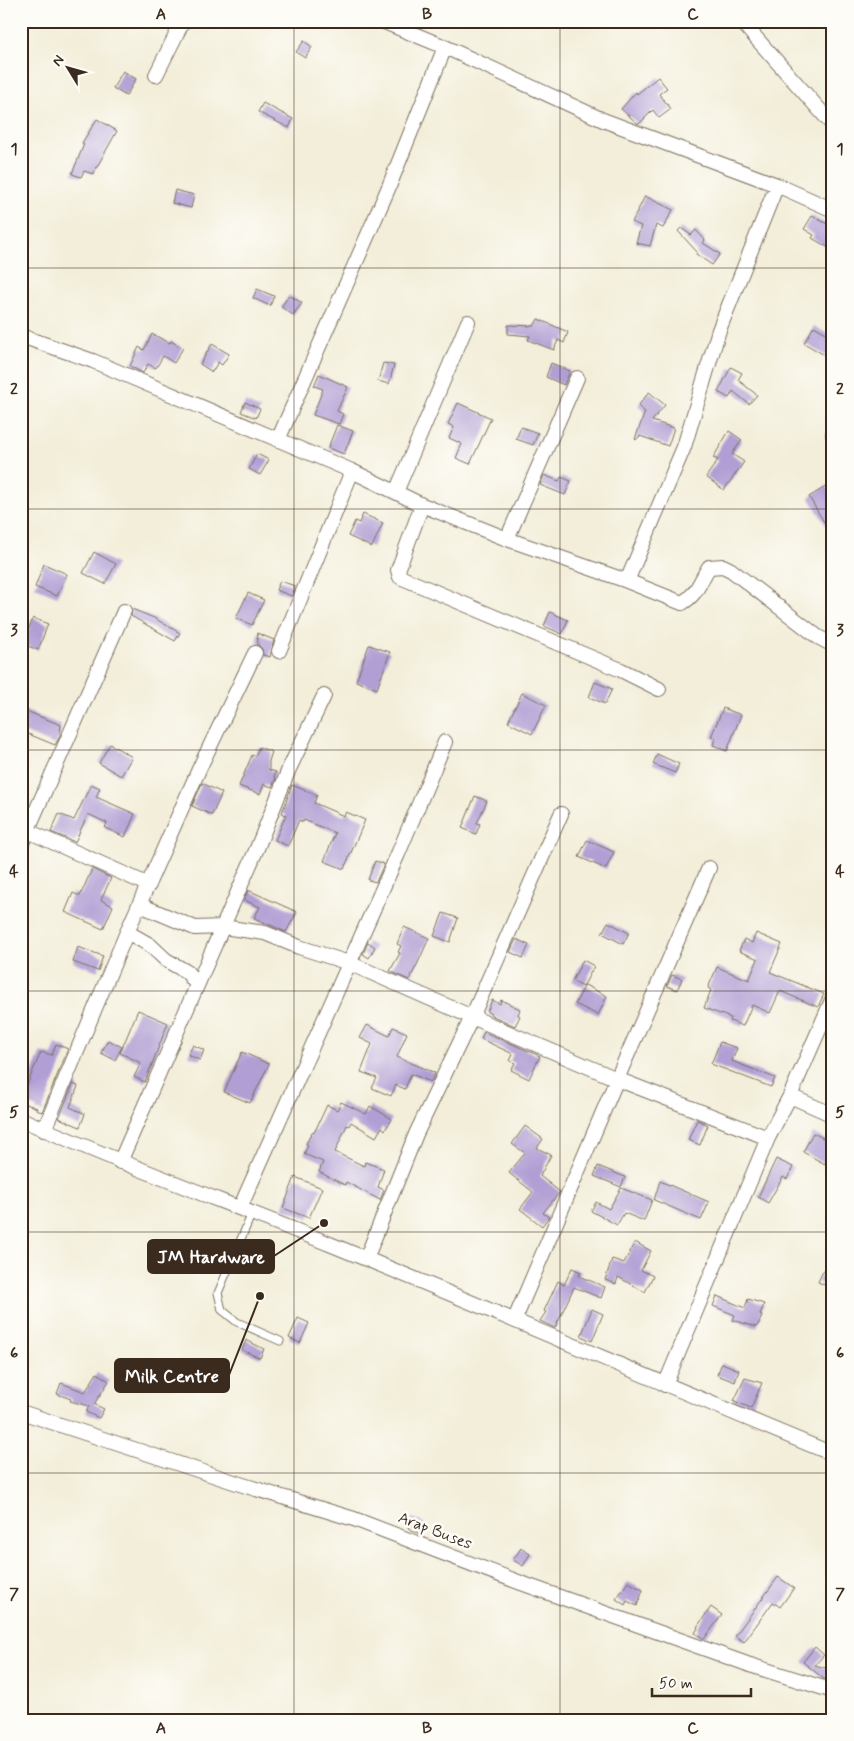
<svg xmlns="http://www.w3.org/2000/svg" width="854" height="1741" font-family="Mynerve,sans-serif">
	<rect width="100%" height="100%" fill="#fdfcf7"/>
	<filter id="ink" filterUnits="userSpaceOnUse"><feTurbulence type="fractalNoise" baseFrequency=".02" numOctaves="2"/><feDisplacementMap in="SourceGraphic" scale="10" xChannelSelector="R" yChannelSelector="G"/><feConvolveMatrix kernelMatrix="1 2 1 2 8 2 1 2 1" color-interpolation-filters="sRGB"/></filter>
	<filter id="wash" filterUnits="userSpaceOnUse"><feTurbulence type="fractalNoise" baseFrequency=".0096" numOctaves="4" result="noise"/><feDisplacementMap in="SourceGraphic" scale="20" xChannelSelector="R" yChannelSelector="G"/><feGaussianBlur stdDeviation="1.12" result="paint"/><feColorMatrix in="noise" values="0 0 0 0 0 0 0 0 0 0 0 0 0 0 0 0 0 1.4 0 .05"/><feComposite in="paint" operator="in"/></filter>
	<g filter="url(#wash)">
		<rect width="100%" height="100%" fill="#f3eed9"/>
		<g id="blocks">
			<path fill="#b09ed4" d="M304 41 312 47 305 58 296 52Z
				M123 71 136 79 126 96 113 88Z
				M658 77 667 88 659 94 671 109 659 118 653 110 639 124 637 123 621 109 636 92 637 94Z
				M263 103 293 119 289 128 258 112Z
				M97 119 117 131 93 174 84 171 81 177 72 174 84 144 82 143Z
				M175 190 194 195 191 208 172 203Z
				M645 196 673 210 663 228 656 225 650 246 636 243 641 226 632 222Z
				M812 216 833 227V241L829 248 812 238 814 235 804 229Z
				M681 228 691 235 696 230 705 240 703 243 720 254 712 265 696 254 697 252 678 231Z
				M257 289 274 296 270 306 253 298Z
				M289 295 302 303 293 315 281 307Z
				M538 319 568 332 564 343 558 340 554 350 528 340 530 336 508 334V325L534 326Z
				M814 326 833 337V360L804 343Z
				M152 334 170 343 171 341 183 348 174 363 163 356 156 368 148 364 143 373 130 366 139 347 144 350Z
				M212 344 229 354 222 365 218 362 212 372 200 364Z
				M383 363 394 365 389 384 378 381Z
				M551 363 570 371 564 385 546 377Z
				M731 367 742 373 738 380 757 395 749 404 733 391 729 398 718 392Z
				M319 374 348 387 337 411 343 414 339 424 313 415 323 389 314 386Z
				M649 392 665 405 652 421 674 428 668 446 640 436 636 440 635 439 645 412 638 406Z
				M245 402 260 409 256 418 241 412Z
				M458 403 491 418 470 464 456 458 462 444 449 438 454 427 448 424Z
				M337 425 353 431 344 454 328 448Z
				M521 427 538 433 533 445 516 439Z
				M729 431 742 440 732 454 744 462 724 490 706 477 718 460 713 458Z
				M257 454 269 460 260 475 249 469Z
				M544 475 559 481 561 477 571 481 565 495 540 485Z
				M827 486 833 497V537L809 497Z
				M363 514 383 523 372 547 348 536 355 521 359 523Z
				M94 552 116 564 105 584 83 573Z
				M44 564 67 574 57 596 35 587Z
				M280 581 295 586 292 596 276 590Z
				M248 593 264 600 252 625 236 618Z
				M132 609 154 618 180 633 175 641 131 616Z
				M550 612 568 620 562 634 544 626Z
				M33 618 48 624 38 650 23 644Z
				M257 633 274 640 270 657 263 655 262 649 258 645Z
				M369 645 390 652 377 689 356 681Z
				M595 682 612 689 605 704 589 697Z
				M522 693 546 705 532 734 508 722Z
				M723 708 741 715 727 751 713 745 715 738 711 737Z
				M21 709 61 725 60 736 55 745 21 731Z
				M110 744 132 757 121 776 99 763Z
				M259 747 272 752 269 761V770L276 772 274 777 276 778 272 787 264 784 260 794 239 786 252 755 255 756Z
				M657 754 679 764 675 773 653 764Z
				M202 783 222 793 212 815 192 806Z
				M91 784 100 788 96 797 135 814 125 837 105 828 107 823 88 814 75 842 51 832 59 814 74 820Z
				M292 785 317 795 314 803 344 816 346 812 365 820 344 869 324 861 335 833 304 820 303 822 299 820 288 846 275 840 286 815 282 813Z
				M475 796 487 801 477 823 480 824 476 834 462 828Z
				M587 840 614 852 606 869 579 857Z
				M375 861 384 864 376 882 368 880Z
				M92 869 111 878 101 900 113 906 103 929 65 912 73 893 80 896Z
				M248 890 297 912 286 932 254 918 260 907 244 900Z
				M443 913 458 918 450 942 434 936Z
				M608 922 629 933 623 944 602 933Z
				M404 927 429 938 417 965 409 980 390 971 400 953 398 952 401 946 397 944Z
				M756 933 782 944 770 972 824 994 818 1007 780 991 770 1013 752 1005 743 1026 730 1021 731 1018 704 1008 711 990 708 988 717 967 749 980 758 959 739 951 744 939 752 943Z
				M516 939 529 945 523 958 510 952Z
				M368 942 375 947 369 958 363 954Z
				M78 947 103 956 98 971 73 962Z
				M583 960 594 966 583 987 572 981Z
				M672 975 682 979 677 990 667 986Z
				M585 985 607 996 598 1015 575 1004Z
				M492 1000 500 1004 501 1000 520 1009 518 1015 520 1016 515 1026 491 1015V1014L487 1012Z
				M138 1010 168 1023 145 1082 134 1077 141 1063 120 1053Z
				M367 1025 389 1036 393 1027 407 1033 397 1057 435 1073 431 1082 411 1074 405 1089 396 1085 391 1096 372 1088 377 1078 361 1072 372 1044 360 1038Z
				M484 1032 540 1056 529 1079 511 1070 515 1063 510 1061 513 1054 481 1039Z
				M108 1040 122 1047 115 1060 101 1053Z
				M720 1042 737 1048 732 1061 775 1078 771 1087 711 1064Z
				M56 1044 68 1049 42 1112 36 1110 37 1108 21 1102V1099L41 1052 52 1055Z
				M193 1045 204 1050 200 1060 188 1055Z
				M242 1052 269 1064 250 1103 224 1092Z
				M73 1084 78 1086 70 1107 85 1114 80 1127 59 1118Z
				M341 1102 366 1114 370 1106 392 1119 385 1130 382 1127 376 1137 351 1122 349 1126 347 1125 335 1152 364 1166 365 1162 384 1169 378 1187 384 1190 380 1200 346 1182 345 1185 319 1172 323 1162 304 1154 308 1145 306 1144 312 1132 315 1131 327 1105 337 1110Z
				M697 1120 708 1125 700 1145 688 1140Z
				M525 1126 543 1139 537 1148 551 1155 540 1176 560 1192 543 1213 549 1217 542 1226 520 1209 533 1192 509 1173 525 1153 512 1144Z
				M813 1133 833 1143V1150L825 1164 803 1152Z
				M776 1159 793 1167 787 1179 783 1177 768 1203 758 1197Z
				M598 1166 625 1177 621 1187 594 1176Z
				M295 1177 322 1188 309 1218 283 1208Z
				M660 1181 709 1202 701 1220 654 1200Z
				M621 1188 652 1200 644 1221 624 1213 617 1225 591 1211 596 1202 609 1209Z
				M635 1242 651 1251 641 1270 653 1276 645 1292 618 1277 616 1284 605 1280 612 1259 624 1263Z
				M572 1268 581 1272 579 1276 605 1287 601 1298 574 1287 555 1328 540 1321 546 1312 544 1311 558 1281 564 1285Z
				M823 1271 832 1275 827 1286 818 1282Z
				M717 1296 745 1308 748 1299 764 1304 760 1315 762 1316 758 1325 756 1327 733 1320 735 1315 713 1306Z
				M592 1309 603 1314 592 1341 581 1336Z
				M298 1318 309 1323 300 1343 289 1338Z
				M246 1340 264 1349 260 1358 242 1350Z
				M722 1363 739 1370 735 1382 717 1375Z
				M97 1373 109 1381 94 1404 104 1409 99 1418 86 1412 89 1406 70 1401 71 1399 57 1394 61 1383 85 1392Z
				M745 1378 762 1383 751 1408 734 1401Z
				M412 1518 425 1524 420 1534 408 1528Z
				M521 1548 530 1554 523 1566 513 1560Z
				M778 1577 794 1588 780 1607 773 1602 744 1642 735 1636Z
				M628 1582 643 1590 637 1606 627 1601 625 1605 616 1599Z
				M711 1607 722 1615 704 1639 695 1633 698 1628 697 1627Z
				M815 1647 824 1655 815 1665 833 1670V1682L824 1679 803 1662Z"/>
		</g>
	</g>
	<g filter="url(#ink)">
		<use href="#blocks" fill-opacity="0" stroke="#7b6f5f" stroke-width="1"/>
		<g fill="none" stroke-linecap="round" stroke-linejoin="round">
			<g stroke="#7b6f5f" stroke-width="9">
				<path id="lane" d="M252 1213 218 1293 222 1310 237 1322 280 1341"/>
			</g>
			<g stroke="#7b6f5f" stroke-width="16">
				<path id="street" d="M382 21 445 47 603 120 777 185 833 210
					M741 21 833 125
					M156 75 183 21
					M21 336 93 361 352 471 422 505 507 539 627 581 682 603C697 595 700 581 709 567L723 566 731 570 818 637 833 645
					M833 435V434
					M278 440 388 189 445 47
					M396 492 468 322
					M422 505 398 570 400 577 621 670 659 689
					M507 539 577 378
					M627 581 684 447 719 330 777 185
					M279 651 352 471
					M21 828 149 885
					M21 845 124 611
					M140 905 195 928 223 927 265 933 299 947 349 963 472 1017 617 1079 768 1138
					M127 932 150 945 166 960 187 972 197 985
					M790 1096 833 1115
					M21 1119C123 1165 229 1203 332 1245 500 1313 665 1385 833 1454
					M44 1130 127 932 200 767 255 653
					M120 1162 258 846 289 769 324 696
					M240 1208 398 854 445 742
					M366 1259 416 1134 472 1017 561 814
					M515 1319 617 1079 709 868
					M665 1385 768 1138 790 1096 833 998
					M21 1412 243 1485 354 1519 521 1583 750 1665 833 1691"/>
			</g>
			<use href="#lane" stroke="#fff" stroke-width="7"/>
			<use href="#street" stroke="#fff" stroke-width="14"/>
		</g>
	</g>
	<path fill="none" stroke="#3b2a1e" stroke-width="1" stroke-opacity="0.55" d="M294 21V1720M560 21V1720M21 268H833M21 509H833M21 750H833M21 991H833M21 1232H833M21 1473H833"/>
	<g text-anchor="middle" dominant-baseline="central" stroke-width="5" stroke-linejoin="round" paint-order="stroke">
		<g font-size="16" fill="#3b2a1e" stroke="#fdfcf7">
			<text transform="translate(435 1531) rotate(21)">Arap Buses</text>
		</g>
	</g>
	<path fill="none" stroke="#3b2a1e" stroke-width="2" d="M324 1223L274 1256M260 1296L229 1375"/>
	<g fill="#3b2a1e" stroke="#fdfcf7" stroke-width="2">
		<circle cx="324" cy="1223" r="5"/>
		<circle cx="260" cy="1296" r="5"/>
	</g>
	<g fill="#3b2a1e" stroke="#3b2a1e" stroke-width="2">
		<rect x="148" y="1240" width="126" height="33" rx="5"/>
		<rect x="115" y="1359" width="114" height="33" rx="5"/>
	</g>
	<g font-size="18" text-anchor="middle" font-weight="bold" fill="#fff">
		<text x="211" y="1263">JM Hardware</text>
		<text x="172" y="1382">Milk Centre</text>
	</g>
	<rect width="854" height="1741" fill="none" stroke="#fdfcf7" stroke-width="55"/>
	<g transform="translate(68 68) rotate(307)" stroke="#fdfcf7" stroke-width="4" paint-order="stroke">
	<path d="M0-4L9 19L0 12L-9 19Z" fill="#3b2a1e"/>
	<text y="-8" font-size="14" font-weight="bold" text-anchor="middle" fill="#3b2a1e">N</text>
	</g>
	<path d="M652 1688v8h99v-8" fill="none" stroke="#3b2a1e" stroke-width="2.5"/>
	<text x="659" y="1688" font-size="15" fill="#3b2a1e" stroke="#fdfcf7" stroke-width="4" paint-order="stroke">50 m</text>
	<rect x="28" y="28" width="798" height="1686" fill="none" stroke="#3b2a1e" stroke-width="2"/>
	<g font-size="16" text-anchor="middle" font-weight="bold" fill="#3b2a1e">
		<text x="161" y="19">A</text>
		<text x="427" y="19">B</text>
		<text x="693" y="19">C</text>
		<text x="14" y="154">1</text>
		<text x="840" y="154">1</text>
		<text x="14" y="394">2</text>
		<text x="840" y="394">2</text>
		<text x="14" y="635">3</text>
		<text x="840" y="635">3</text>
		<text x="14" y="876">4</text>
		<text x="840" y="876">4</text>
		<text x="14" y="1117">5</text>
		<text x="840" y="1117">5</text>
		<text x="14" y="1358">6</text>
		<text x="840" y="1358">6</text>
		<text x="14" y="1599">7</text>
		<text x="840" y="1599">7</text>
		<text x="161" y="1733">A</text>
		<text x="427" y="1733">B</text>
		<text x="693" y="1733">C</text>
	</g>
</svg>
